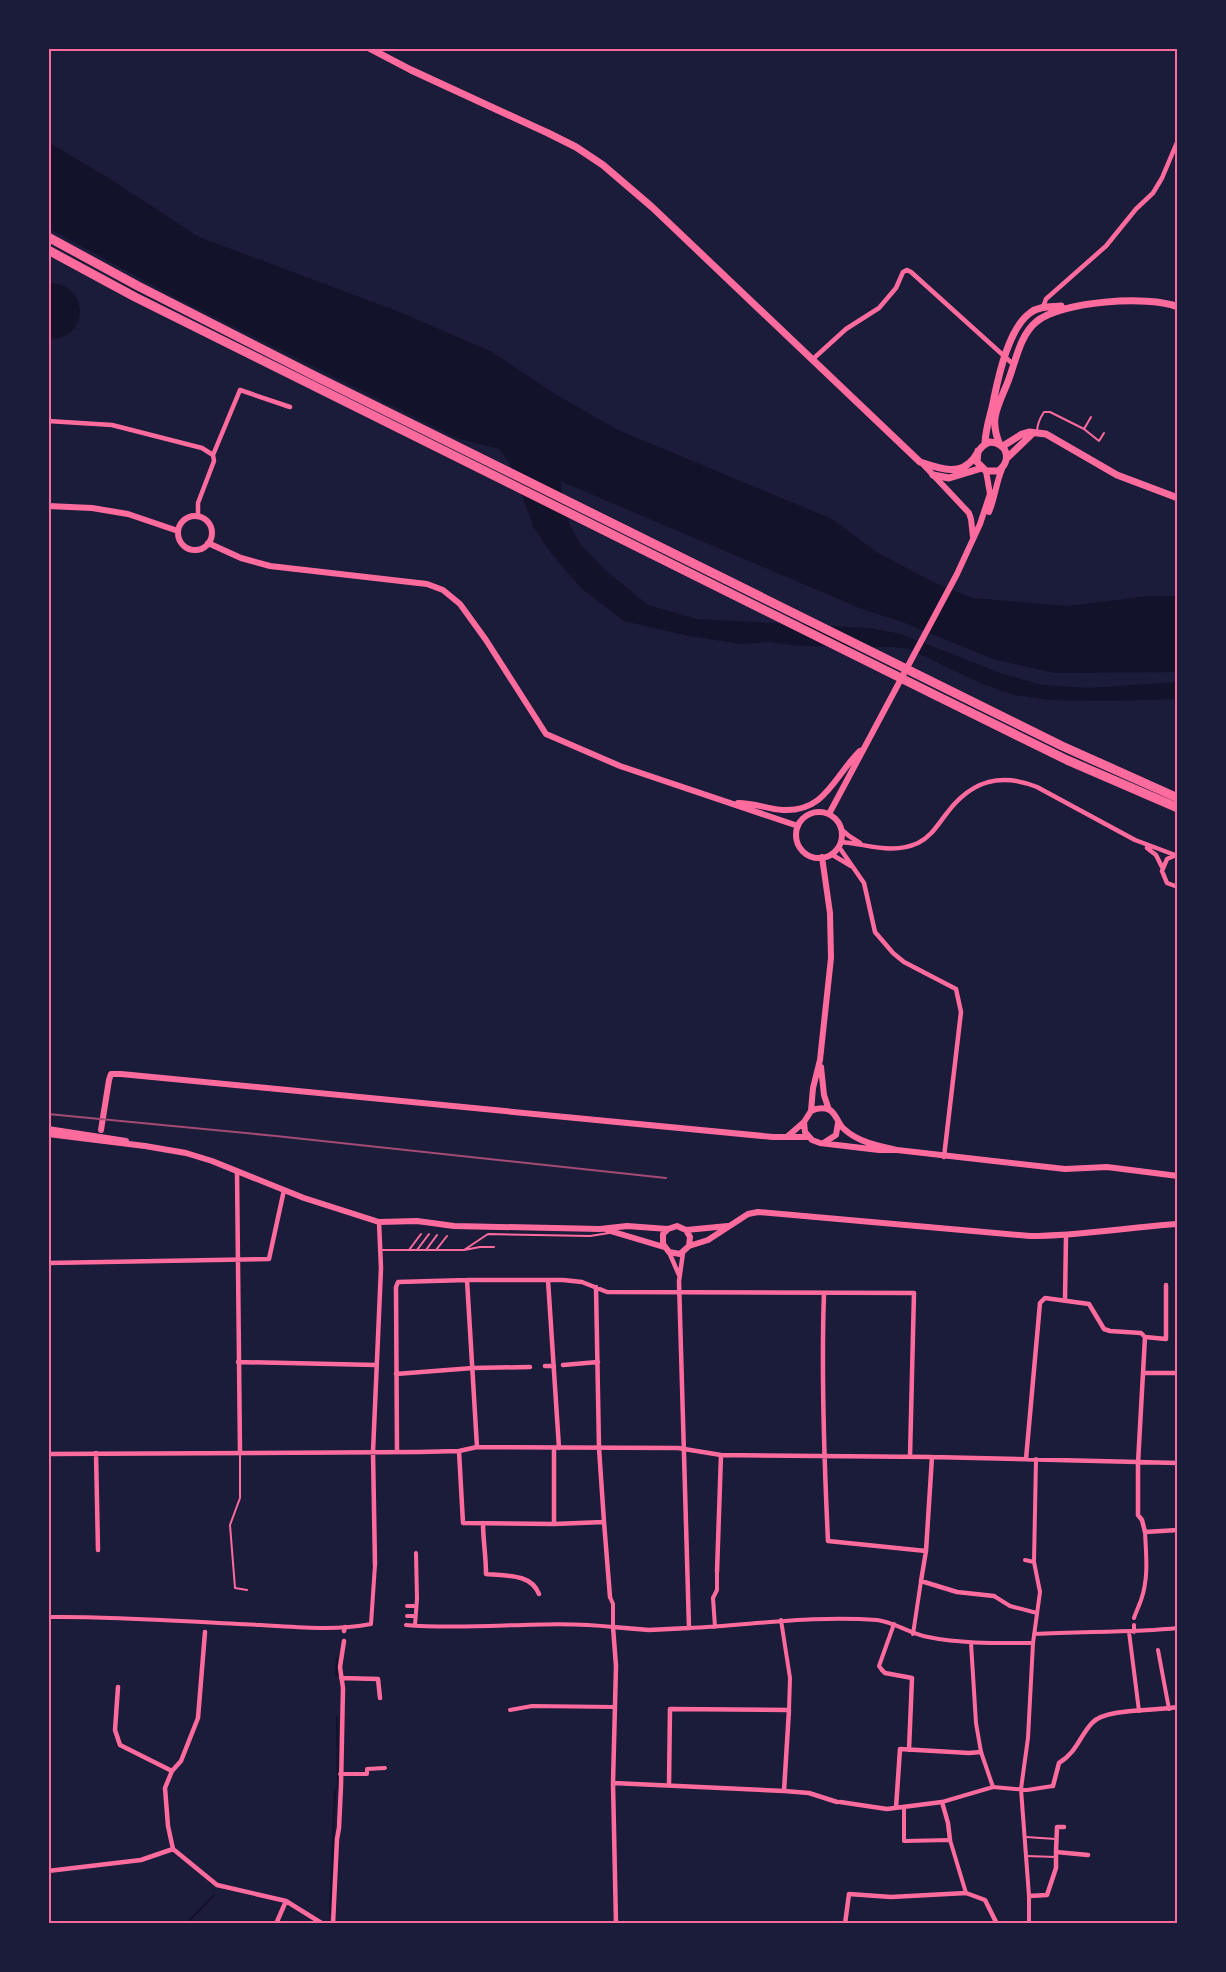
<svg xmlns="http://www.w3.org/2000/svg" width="1226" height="1972" font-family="'Public Sans',sans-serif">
	<rect width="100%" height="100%" fill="#1b1b3a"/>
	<path fill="#12122b" d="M48 142 110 179 199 237 402 313 492 352 555 394 618 430 832 519 878 553 933 582 972 598 1069 606 1149 596H1178V672L1054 673 993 659 905 623 862 609 560 481 570 526 582 546 605 570 648 605 697 619 870 628 901 634 1000 673 1042 685 1089 688 1178 682V699L1110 701 1051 700 1014 695 980 683 909 649 891 647 798 646 769 642 741 644 684 635 624 621 581 588 550 552 534 528 510 464 499 449 456 438 180 300 48 228Z
		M48 283C92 282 89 343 48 338Z"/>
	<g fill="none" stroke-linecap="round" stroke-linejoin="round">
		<path stroke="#12122b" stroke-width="2" d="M336 1676 337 1658
			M330 1913 335 1791 338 1787 337 1717
			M186 1924 214 1895"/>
		<path stroke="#ff6b9d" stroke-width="2" d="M1084 429 1091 417
			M1037 432C1037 425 1040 418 1044 412H1050L1084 429 1099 441 1104 433
			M380 1250H464L480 1247H494
			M409 1250 421 1234
			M417 1250 429 1234
			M426 1250 437 1235
			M436 1250 447 1236
			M464 1250 488 1234 590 1236 609 1233
			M240 1453V1498L230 1525 235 1588 247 1590
			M1026 1837 1056 1839
			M1026 1856 1056 1857"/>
		<path stroke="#ff6b9d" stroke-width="4" d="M1025 1560 1034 1562
			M994 1596 1010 1606 1037 1613
			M407 1606H415
			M407 1616H415
			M48 1617C119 1616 190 1622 261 1625 297 1627 335 1631 371 1624L375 1565
			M1134 1618C1136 1612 1139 1606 1141 1600 1149 1578 1146 1554 1145 1532
			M781 1620 790 1678 789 1710
			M406 1625C475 1631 545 1619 613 1627V1604L610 1597
			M415 1625 417 1599 416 1553
			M1134 1625V1632
			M715 1627 713 1598 717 1590V1572
			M689 1628C752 1625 814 1615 877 1620 895 1622 910 1634 928 1637 963 1644 998 1643 1033 1643
			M1129 1632 1139 1711
			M913 1634 921 1581
			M1034 1634C1082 1631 1130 1633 1178 1628
			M971 1643 976 1723 981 1752 993 1787
			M1158 1650 1169 1709
			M882 1670 879 1666 894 1624
			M510 1710 532 1706 615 1707
			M340 1774H367V1769L385 1768
			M942 1802 993 1787 1027 1790 1053 1786
			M904 1808V1841L950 1840 966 1893
			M1029 1923V1896L1021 1789 1028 1738 1033 1643 1040 1592 1034 1562 1036 1459"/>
		<path stroke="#ff6b9d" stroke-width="4.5" d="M1043 307 1046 299 1106 246 1136 209 1153 193 1162 178 1178 140
			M813 359 846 329 879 308 896 288 903 272 907 270 911 272 1014 365
			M48 421 112 425 202 448 213 455 240 390 290 407
			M198 517V503L214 461 213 455
			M841 829 849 836 860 843
			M841 842C867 844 892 855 918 843 932 836 938 824 947 813 971 781 1000 772 1037 787L1135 840 1175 855
			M839 847 864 883 875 932 893 953 904 962 956 989 961 1012 944 1157
			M1147 848 1156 855 1162 867
			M831 854 851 866
			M1178 854 1167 859 1162 871 1167 883 1178 887
			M237 1171 240 1452
			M669 1252 679 1275
			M48 1263 269 1259 284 1190
			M467 1280 477 1447
			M548 1280 559 1448
			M824 1293C821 1376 824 1458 828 1541L926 1551
			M1065 1300 1066 1236
			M1145 1337 1166 1339V1285
			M238 1362 376 1365
			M563 1365 598 1362
			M545 1366H554
			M1143 1373 1138 1463V1515L1142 1520 1145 1532 1178 1530
			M396 1374 473 1368 530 1367
			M554 1448V1524
			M459 1451 463 1523 554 1524 604 1522 599 1448 596 1287
			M397 1452 396 1287 398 1282 467 1280H563L582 1282 607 1292 914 1293 910 1456
			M96 1453 98 1550
			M48 1454 419 1452 459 1451 477 1447 678 1448 721 1455 932 1457 1178 1463
			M932 1457 926 1551 921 1581 957 1592 994 1596
			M1026 1459 1040 1303 1045 1298 1089 1304 1104 1329 1110 1331 1141 1333 1145 1337 1143 1373H1178
			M604 1522 610 1597
			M483 1523C483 1540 486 1556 486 1574 505 1576 531 1573 539 1594
			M375 1565 373 1452 381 1268 379 1222
			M717 1572 721 1455
			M344 1631 345 1627
			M882 1670 885 1673 912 1678 909 1750
			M341 1678 378 1679 380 1698
			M118 1687 115 1730 120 1745 172 1771
			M613 1783 784 1791 809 1793 837 1802
			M669 1785 670 1709 789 1710 784 1791
			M1053 1786 1059 1763C1077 1752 1079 1737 1092 1723 1105 1708 1157 1711 1178 1707
			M840 1802 887 1809 942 1802 948 1823 950 1840
			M896 1808 900 1749 969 1753 981 1752
			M173 1849 168 1826 165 1788 172 1771 181 1761 198 1718 205 1632
			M1056 1852 1057 1827H1064
			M48 1871 141 1860 173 1849 217 1885 286 1901 323 1924
			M1029 1896 1047 1895 1056 1868V1852L1088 1855
			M276 1924 286 1901
			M333 1924 337 1839 339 1828 341 1786 343 1688 340 1667 344 1641
			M616 1924 613 1783 616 1666 613 1627 649 1630 689 1628 679 1281 683 1253
			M845 1924 849 1894 891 1897 966 1893 985 1900 997 1924
			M1001 1924H1029"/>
		<path stroke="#ff6b9d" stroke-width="6" d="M921 462 969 513 971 519 973 537
			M48 506 92 508 128 514 178 531
			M989 512C995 498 996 483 1002 469
			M178 533a17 17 0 1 1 34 0a17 17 0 1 1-34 0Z
			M208 543 241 558 270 566 427 584 443 590 460 604 486 640 546 734 620 766 798 826
			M738 803C755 803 767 809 783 810 826 812 834 776 860 751
			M796 835a23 23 0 1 1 46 0a23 23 0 1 1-46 0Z
			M829 814 957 574 980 524 990 494 986 471
			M821 1067 824 1095 829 1110
			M811 1111 813 1088 820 1060 831 958 830 913 822 857
			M48 1129 126 1141
			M101 1130 109 1080 111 1074H121L773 1137H808
			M48 1134 145 1146 186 1153 212 1161 304 1198 379 1222 417 1221 454 1226 600 1229 627 1226 668 1229 677 1226 686 1230 728 1226
			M788 1136 804 1122
			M825 1142 836 1135 838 1123
			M897 1150H879L820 1143 812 1140 805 1132 804 1122 811 1111C817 1108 823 1107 830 1110 837 1115 838 1124 844 1129 858 1142 878 1146 897 1150L1065 1169 1107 1167 1178 1176
			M668 1229 663 1234V1244L669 1252 680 1254 689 1246 708 1240 748 1214 758 1212 1030 1236C1080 1236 1129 1227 1178 1224
			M607 1230 664 1247
			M686 1230 690 1237 689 1246"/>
		<path stroke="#ff6b9d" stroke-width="7" d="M369 48 411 70 548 133 576 147 603 165 652 207 920 462C938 468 960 477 974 458 979 451 981 445 990 442 1008 443 1012 461 998 471H986L977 462 978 451
			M985 443C986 425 991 415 994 398 999 374 1009 328 1030 313 1039 306 1050 307 1061 306
			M1000 445C989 420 997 408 1007 384 1015 365 1019 336 1036 322 1060 301 1149 295 1178 307
			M1003 446 1022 434 1029 432 1046 434 1117 475 1178 498
			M1007 458 1033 433
			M933 475 949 478 982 468"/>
		<path stroke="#ff6b9d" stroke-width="9" d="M48 237 138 286 315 376 1062 746 1178 798
			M48 250 135 297 937 696 1067 760 1178 808"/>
		<path stroke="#a44b75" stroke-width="2" d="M48 1114 276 1136 666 1178"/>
	</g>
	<rect width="1226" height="1972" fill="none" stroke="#1b1b3a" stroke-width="99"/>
	<rect x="50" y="50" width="1126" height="1872" fill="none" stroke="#ff6b9d" stroke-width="2"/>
</svg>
